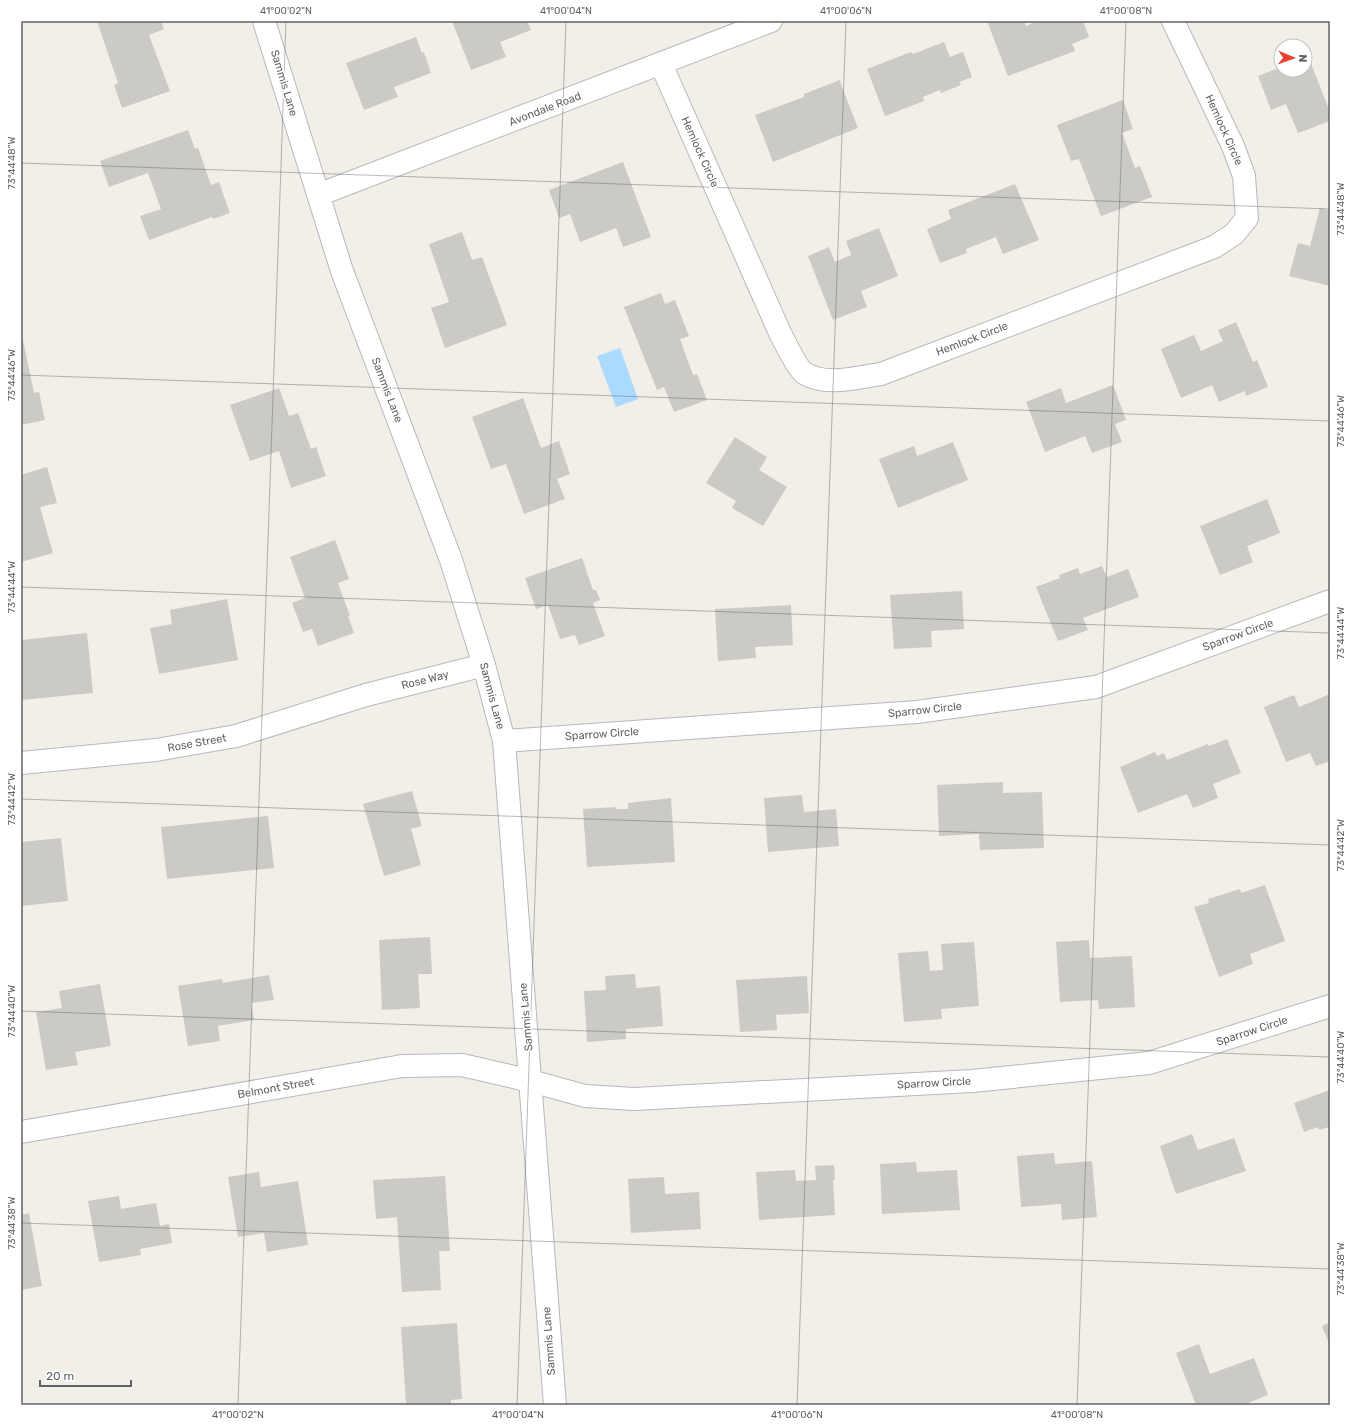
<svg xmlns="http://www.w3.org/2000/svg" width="1351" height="1426" font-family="Rubik,sans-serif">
	<rect width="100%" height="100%" fill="#f1efe8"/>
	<path fill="#aadaff" d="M620 348 638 399 616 407 597 356Z"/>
	<path fill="#cccac5" d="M97 21H161L164 29 149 35 170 91 122 108 114 85 118 83Z
		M452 21H527L531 30 500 42 506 57 471 70Z
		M987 21H1024L1026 26 1038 21H1083L1089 37 1072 44 1075 51 1008 76Z
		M416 37 422 53 424 52 431 73 394 87 398 97 364 110 346 63Z
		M944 42 950 57 963 52 972 77 959 82 961 85 941 93 940 90 923 97 924 101 885 116 867 69 911 52 913 54Z
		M1308 56 1330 112V121L1298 133 1286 104 1271 110 1258 76 1281 67V70H1305V57Z
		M840 80 842 87 858 128 773 162 755 115 804 97V94Z
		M1123 100 1133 129 1122 133 1135 168 1140 166 1152 197 1101 216 1079 159 1071 161 1057 125Z
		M188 130 195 149 198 148 211 185 219 182 230 213 213 219 212 217 149 240 140 216 161 209 148 173 109 187 100 161Z
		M623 162 651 237 623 247 616 228 580 242 570 214 559 218 549 190Z
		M1015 184 1039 240 1003 254 996 237 966 249 967 253 940 263 927 229 951 219 948 210Z
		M1320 208 1330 211V286L1289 276 1298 243 1310 246Z
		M879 228 898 276 861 291 867 307 833 320 808 256 829 247 835 262 851 255 846 241Z
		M462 232 472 260 482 257 507 325 445 348 431 308 449 302 429 244Z
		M661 293 665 304 675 300 689 336 680 339 693 375 697 374 707 400 674 412 664 387 657 390 624 307Z
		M1236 322 1253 362 1257 360 1268 387 1246 396 1245 391 1219 402 1212 385 1181 398 1161 349 1194 335 1201 351 1223 341 1218 330Z
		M21 340H23L34 393 39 392 45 420 21 425Z
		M1113 385 1126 420 1115 424 1122 442 1092 453 1085 436 1045 452 1026 402 1061 388 1066 403Z
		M279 388 289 416 298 413 311 449 316 447 326 476 291 488 279 451 250 461 230 405Z
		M523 398 541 448 559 441 570 474 557 479 565 499 524 514 506 464 491 469 472 417Z
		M735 437 767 457 759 470 787 487 763 526 732 508 736 501 706 483Z
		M953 442 968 480 898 508 879 459 914 446 917 456Z
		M47 467 57 503 40 507 53 553 21 562V475Z
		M1267 499 1280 533 1247 546 1253 562 1220 575 1200 526Z
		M335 540 349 579 338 583 350 616H348L354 633 318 646 312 629 303 632 292 603 305 598 290 557Z
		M582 558 593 590H596L600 600 593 603 605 636 579 645 575 635 560 639 548 605 536 609 525 578Z
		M1102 566 1107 577 1128 569 1139 597 1083 618 1088 630 1058 641 1036 587 1060 578 1059 575 1078 568 1080 574Z
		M962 591 964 629 931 631 932 647 894 649 890 595Z
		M227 599 238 660 159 674 150 628 172 624 170 610Z
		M791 605 793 645 755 647 756 658 718 661 715 609Z
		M87 633 93 693 21 700V640Z
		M1330 694V761L1316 766 1310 753 1286 762 1264 707 1294 695 1299 707Z
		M1227 739 1241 773 1213 784 1218 798 1193 808 1187 794 1138 813 1120 767 1155 752 1157 756 1164 753 1167 760 1208 744 1209 746Z
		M1003 782V793L1042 792 1044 848 980 850 979 834 939 836 937 785Z
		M412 791 422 826 411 829 421 865 384 876 363 804Z
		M802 795 804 812 836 809 839 846 768 852 764 798Z
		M671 798 675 862 587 867 583 809 616 807V809H628V803Z
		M268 816 274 868 167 879 161 827Z
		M61 838 68 901 21 906V842Z
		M1265 885 1285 941 1250 954 1253 964 1219 977 1194 907 1209 903 1208 899 1240 889 1241 893Z
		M430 937 432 974H418L420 1008 382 1010 379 940Z
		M1089 940 1090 958 1132 956 1135 1007 1099 1009 1098 1000 1060 1002 1056 942Z
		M974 942 979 1006 941 1009 942 1019 904 1022 898 953 928 951 930 971 943 970 941 944Z
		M635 974 636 988 660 986 663 1026 626 1029V1039L587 1042 584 991 606 990 605 976Z
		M269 975 274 1000 251 1003 254 1020 218 1026 220 1041 188 1046 178 986 222 979 223 983Z
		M807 976 809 1013 776 1015 777 1030 740 1032 736 980Z
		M100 984 111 1046 75 1052 78 1065 46 1070 36 1012 62 1008 59 991Z
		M1330 1090V1129L1329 1127 1319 1130 1318 1127 1304 1132 1294 1103Z
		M1192 1134 1198 1150 1234 1138 1246 1171 1176 1194 1160 1146Z
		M1054 1153 1055 1164 1092 1161 1097 1217 1062 1220 1061 1204 1021 1207 1017 1156Z
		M916 1162 917 1172 957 1170 960 1210 882 1214 880 1164Z
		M834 1165 835 1179 833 1180 835 1215 759 1220 756 1172 795 1170 796 1181 816 1180 815 1166Z
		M259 1172 261 1187 298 1181 308 1245 267 1252 264 1233 238 1237 228 1177Z
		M445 1176 450 1251H439L441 1290 402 1292 397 1217 376 1219 373 1180Z
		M664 1177 665 1194 699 1192 701 1229 631 1233 628 1179Z
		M119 1196 121 1209 156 1203 160 1226 169 1224 172 1243 140 1249 141 1255 99 1262 88 1201Z
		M29 1213 42 1286 21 1290V1215Z
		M1330 1322V1346L1322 1326Z
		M457 1323 462 1399 451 1400V1405L406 1404 401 1327Z
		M1199 1344 1210 1374 1254 1358 1268 1395 1243 1405H1196L1176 1353Z"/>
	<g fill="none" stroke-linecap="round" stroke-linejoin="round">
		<g stroke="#b5b8bc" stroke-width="24">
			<path id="minor" d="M264 21 342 271 451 560 484 665 504 741 555 1405
				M661 64 780 333C784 341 798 369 804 373 826 387 858 377 881 374L1214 247 1234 234 1247 218 1244 176 1233 146 1173 21
				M318 195 771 21
				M504 741 917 712 1096 687 1330 601
				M21 763 156 750 236 736 366 695 484 665
				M21 1132 402 1066 462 1065 531 1081 585 1096 634 1099 972 1081 1149 1063 1330 1006"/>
		</g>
		<use href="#minor" stroke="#fff" stroke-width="22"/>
	</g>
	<path fill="none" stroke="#5f6368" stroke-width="1" stroke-opacity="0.45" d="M21 163 1330 209M21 375 1330 421M21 587 1330 633M21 799 1330 845M21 1011 1330 1057M21 1223 1330 1269M238 1405 286 21M517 1405 566 21M797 1405 846 21M1077 1405 1126 21"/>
	<g text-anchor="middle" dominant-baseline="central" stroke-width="3.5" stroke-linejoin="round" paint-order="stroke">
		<g font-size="11" fill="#5f6368" stroke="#fff">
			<text transform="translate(284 83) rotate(73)">Sammis Lane</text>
			<text transform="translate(545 109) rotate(-21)">Avondale Road</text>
			<text transform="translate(1224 130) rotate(66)">Hemlock Circle</text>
			<text transform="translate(700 152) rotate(66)">Hemlock Circle</text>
			<text transform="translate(972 339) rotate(-21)">Hemlock Circle</text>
			<text transform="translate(387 390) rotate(69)">Sammis Lane</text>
			<text transform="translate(1238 635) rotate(-20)">Sparrow Circle</text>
			<text transform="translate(425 680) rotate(-14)">Rose Way</text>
			<text transform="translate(492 696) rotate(75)">Sammis Lane</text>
			<text transform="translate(925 710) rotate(-6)">Sparrow Circle</text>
			<text transform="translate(602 734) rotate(-4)">Sparrow Circle</text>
			<text transform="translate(197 743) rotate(-10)">Rose Street</text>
			<text transform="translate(526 1017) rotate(-95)">Sammis Lane</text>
			<text transform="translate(1252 1031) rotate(-18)">Sparrow Circle</text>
			<text transform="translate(934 1083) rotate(-3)">Sparrow Circle</text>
			<text transform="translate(276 1088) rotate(-10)">Belmont Street</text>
			<text transform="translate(549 1341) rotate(-94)">Sammis Lane</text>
		</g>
	</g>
	<rect width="1351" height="1426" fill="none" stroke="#ffffff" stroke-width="44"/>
	<g transform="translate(1293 58) rotate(92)"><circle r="19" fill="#ffffff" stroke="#bfc1c3"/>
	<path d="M0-3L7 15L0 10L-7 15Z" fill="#ea4335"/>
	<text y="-6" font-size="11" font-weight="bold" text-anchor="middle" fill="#5f6368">N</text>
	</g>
	<path d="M40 1380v6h91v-6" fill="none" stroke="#5f6368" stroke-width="2"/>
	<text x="46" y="1380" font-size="12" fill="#5f6368" stroke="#ffffff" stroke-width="3" paint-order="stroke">20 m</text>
	<rect x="22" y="22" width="1307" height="1382" fill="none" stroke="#5f6368" stroke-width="1.5"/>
	<g font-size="10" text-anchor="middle" fill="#5f6368">
		<text x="286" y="14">41°00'02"N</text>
		<text x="566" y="14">41°00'04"N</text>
		<text x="846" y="14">41°00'06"N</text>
		<text x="1126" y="14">41°00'08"N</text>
		<text transform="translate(11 163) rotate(-90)" y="4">73°44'48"W</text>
		<text transform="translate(1340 209) rotate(-90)" y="4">73°44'48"W</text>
		<text transform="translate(11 375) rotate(-90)" y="4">73°44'46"W</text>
		<text transform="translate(1340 421) rotate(-90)" y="4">73°44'46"W</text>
		<text transform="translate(11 587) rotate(-90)" y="4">73°44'44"W</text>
		<text transform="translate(1340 633) rotate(-90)" y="4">73°44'44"W</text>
		<text transform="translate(11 799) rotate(-90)" y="4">73°44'42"W</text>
		<text transform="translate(1340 845) rotate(-90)" y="4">73°44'42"W</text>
		<text transform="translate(11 1011) rotate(-90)" y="4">73°44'40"W</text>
		<text transform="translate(1340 1057) rotate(-90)" y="4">73°44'40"W</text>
		<text transform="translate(11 1223) rotate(-90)" y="4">73°44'38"W</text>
		<text transform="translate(1340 1269) rotate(-90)" y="4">73°44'38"W</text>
		<text x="238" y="1418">41°00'02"N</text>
		<text x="518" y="1418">41°00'04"N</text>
		<text x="797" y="1418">41°00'06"N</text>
		<text x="1077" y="1418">41°00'08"N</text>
	</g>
</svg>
